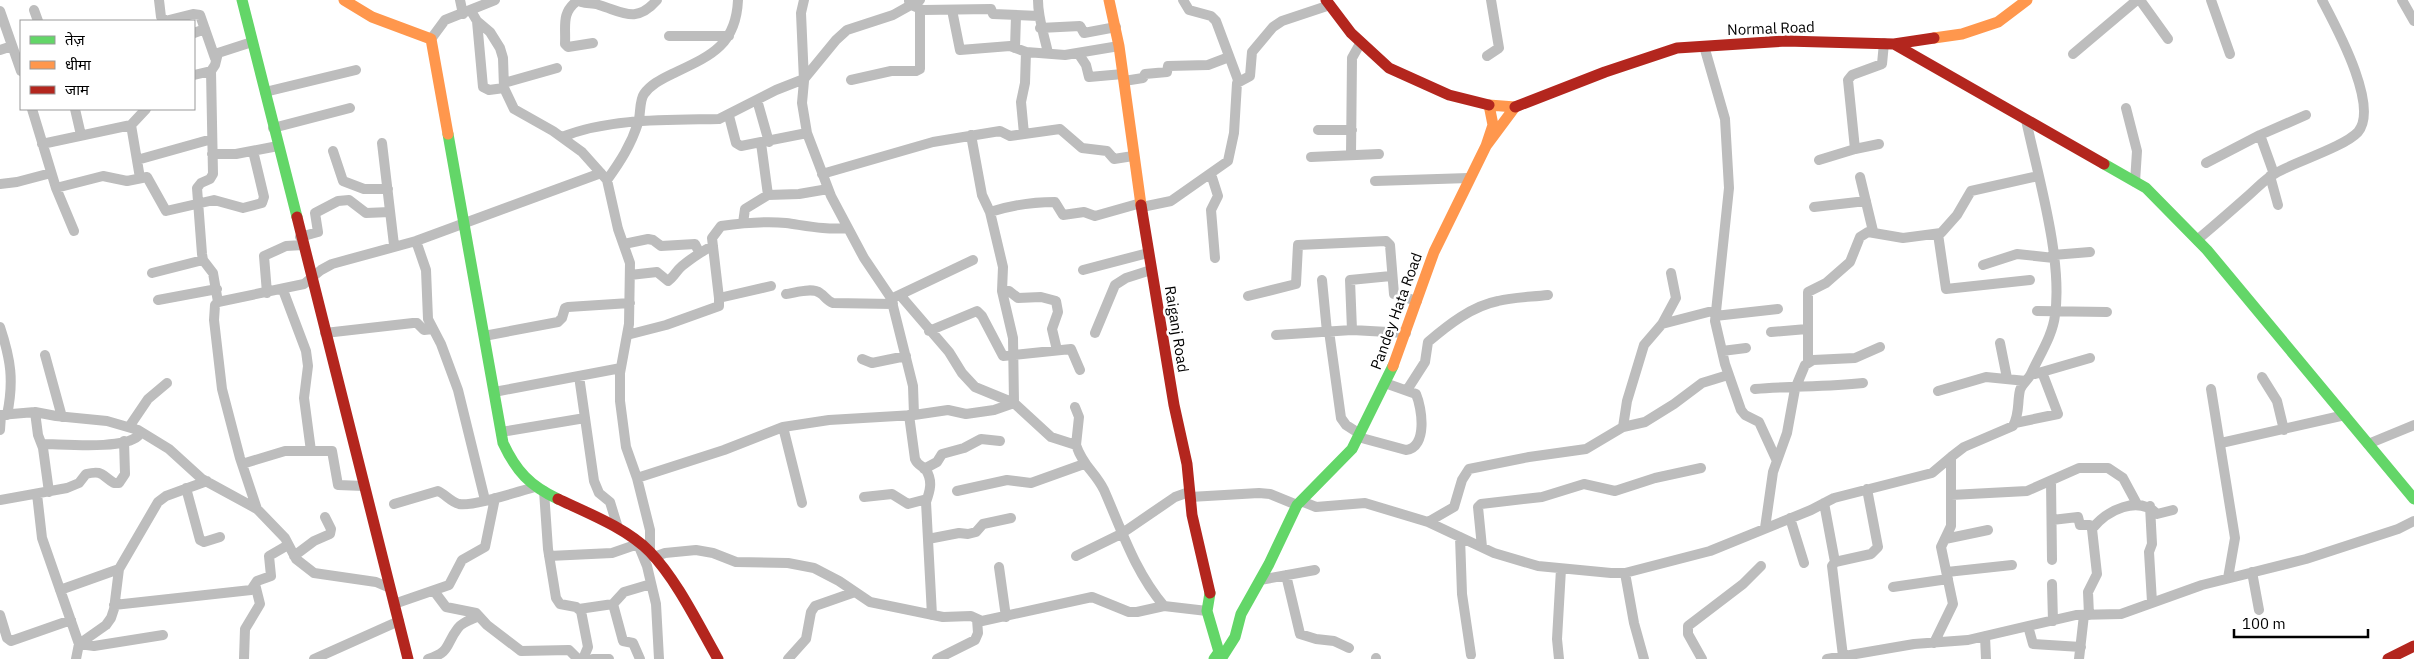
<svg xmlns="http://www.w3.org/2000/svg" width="2414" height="659" font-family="'IBM Plex Sans','Noto Sans Devanagari',sans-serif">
	<rect width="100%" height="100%" fill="#fff"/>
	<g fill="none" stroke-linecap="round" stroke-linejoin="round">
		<path stroke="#bdbdbd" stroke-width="10" d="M159 0 161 17 165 21 193 14 200 15 215 58
			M460 0 463 14
			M577 0C583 5 592 2 599 5 623 12 636 24 657 0
			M1038 0C1038 19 1044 34 1048 53
			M1183 0 1189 10 1211 16 1216 21 1238 80
			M2140 0 2168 39
			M2211 0 2230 54
			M2402 0 2414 21
			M577 1C561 13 566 26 565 44L568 47 593 43
			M909 1 911 5 923 10 991 9 993 14 1039 16
			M34 10 38 21
			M952 10 960 50 1010 46 1026 52 1025 83 1021 102 1024 134
			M0 11 21 71
			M471 11 477 21 490 32 500 48 503 58 504 88 514 109 553 131 582 152 607 180 618 229 630 263 629 324 620 373V401L626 447 637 478 650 530V552
			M477 21 483 87 489 90 504 88
			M1040 28 1080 26 1084 33 1116 27
			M194 33 205 29
			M669 36H729
			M431 39 445 20 495 0
			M1704 46 1725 119 1729 188 1715 321 1725 364 1741 410 1745 415 1759 422 1776 459
			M1015 48 1016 16
			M0 50 12 46
			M1026 52 1065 55 1119 46
			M1078 53 1086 65 1089 77 1123 74
			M2073 54 2137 0
			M1487 56 1499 48 1491 0
			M211 71 213 174 210 179 201 183 197 188 202 254 203 260 213 273 218 302
			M194 75 211 71 215 65 218 53 252 42
			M851 80 891 71H916L920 69V9
			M1124 81 1143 78 1145 74 1167 72 1168 66 1208 65 1229 57
			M504 83 557 68
			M265 92 356 70
			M757 100 769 142
			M2126 108 2137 151 2135 182
			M32 109 56 188 74 231
			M75 109 81 135
			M729 116 736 143 741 146 807 133
			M131 125 140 178
			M273 128 350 108
			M1318 130H1352
			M971 135 982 195 990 212C1012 205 1032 202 1055 202L1063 215 1084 212 1095 216 1141 203
			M2260 135 2306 115
			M562 137C609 118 668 120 719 119L776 90 804 79 836 40 847 30 893 15 920 0
			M382 143 394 245
			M761 143 768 195 799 194 828 189
			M42 144 131 125 146 109
			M1855 149 1848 80 1852 75 1882 64 1884 43
			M333 151 343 181 364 189H388
			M212 154H236L278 146
			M1351 155 1352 58 1361 42
			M1311 157 1379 154
			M137 160 212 139
			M1819 160 1855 149 1879 144
			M2206 163 2260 135 2274 174
			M822 174 933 142 1000 131 1010 136 1060 129 1082 148 1107 151 1114 159 1133 156
			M1211 174 1218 196 1211 210 1215 258
			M2270 176 2278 205
			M1860 177 1873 231
			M607 180C620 162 631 145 638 123 641 115 639 101 644 94 651 84 662 79 672 74 710 56 736 46 738 0
			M1375 181 1469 178
			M0 184 17 182 51 173
			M56 188 103 176 127 181 147 177 166 211 214 200 243 208 262 203 264 197 253 151
			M1142 207 1171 201 1228 161 1234 133 1237 83 1250 76 1252 52 1273 27 1282 21 1330 5
			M1814 207 1866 201
			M743 223 745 209 768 195
			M1938 234 1946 289 2030 280
			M300 237 318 232 315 213 338 201 349 200 366 213 390 212
			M2197 240C2215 225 2232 210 2249 195 2257 188 2266 178 2276 173 2295 162 2344 147 2358 132 2380 106 2335 25 2322 0
			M416 241 426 270 428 319 441 344 458 390 485 500
			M624 244 648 239 653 240 661 246 695 244 699 252
			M2053 255 2090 252
			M1983 265 2017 254 2054 258
			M1083 270 1148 253
			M152 273 203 260
			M630 275 657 272 668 281C674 277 676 271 682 266 692 258 701 251 713 246
			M1322 280 1327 332
			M283 290 306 351 308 366 304 398 311 451
			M1002 291H1009L1018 298 1041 297 1056 301 1058 312 1052 329 1057 350
			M267 293 264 256 286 246 303 245
			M786 294C795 293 812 287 820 293 825 296 827 301 833 303L893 304
			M900 295 949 352 962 373 975 387 1014 403 1051 437 1076 445C1083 466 1095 472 1104 490 1122 531 1135 572 1164 606
			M1248 296 1296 284 1298 245 1386 241 1390 245 1394 294 1417 301
			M895 297 973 260
			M719 298 712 238 721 226C743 223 765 221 786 223 808 226 826 230 848 228
			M158 300 217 289
			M2037 311 2107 312
			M1715 316 1778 309
			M1662 324 1716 310
			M0 327C11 360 14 381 7 415
			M1352 330 1350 280 1391 276
			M929 331 977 311 982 316 1003 356 1071 349 1080 370
			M1329 331 1341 418 1346 425 1360 434
			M1771 332 1807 329
			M325 333 413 323H417L424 330 433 329
			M1095 333 1115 285 1126 278 1151 270
			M627 335 666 325 719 306V298L771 286
			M1276 335 1352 330 1406 333
			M484 336 558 322 562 318 565 308 568 307 630 303
			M2000 343 2007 378
			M1722 351 1746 348
			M45 355 62 417
			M862 359 872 363 906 356
			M1808 362V292L1826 283 1850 262 1860 237 1868 232 1903 238 1941 233 1957 215 1971 191 2038 176
			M2035 374 2090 358
			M579 376 594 481 599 493 610 502 618 528
			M2262 377 2277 401 2284 430
			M1755 389C1791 386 1827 387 1863 383
			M2211 389 2235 538 2228 578
			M1407 390 1425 362 1428 342C1448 325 1472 306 1498 301 1514 297 1531 297 1548 295
			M1938 391 1986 377 2026 381
			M494 392 621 368
			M1075 407 1079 417 1076 445
			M35 412 38 435 43 448 49 492
			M0 415 35 412 56 416 107 421 138 430 169 449 202 479 257 509
			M909 415 915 459C918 466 922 465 926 470 933 481 930 491 926 502L932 615
			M914 415 948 410 966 414 994 410 1014 403 1013 338 1002 291 1003 267 990 212
			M2015 423 2058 414 2042 372
			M129 427 148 399 167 383
			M783 427 802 503
			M1623 427 1627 401 1644 345 1662 324 1676 298 1671 273
			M0 430 1 415
			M501 432 585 418
			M1358 437 1406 450C1428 447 1422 408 1416 394L1385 383
			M2221 443 2345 415
			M42 444C63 444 123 450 138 436V430
			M2368 444 2414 425
			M242 464 285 451H332L338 485 364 486
			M924 469 937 462 942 454 964 448 981 439 1000 441
			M637 478 724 450 783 427 829 420 914 415 913 386 891 298 864 258 831 196 807 133 802 103 804 81 801 13 804 0
			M2051 481 2052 560
			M186 488 200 540 204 542 220 537
			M544 491 548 549 556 598 560 604 576 607 581 611 588 647 583 659
			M957 491 1007 480 1031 483 1084 464
			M37 494 42 538 79 644 94 646 163 635
			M1951 495 2027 491 2079 468H2108L2123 478 2137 504
			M864 497 892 494 908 504 927 499
			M1190 497 1259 493 1270 494 1297 505
			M0 500 67 488 79 483 86 474C103 470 101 475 114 483H119L125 474 124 441
			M1301 501 1316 507 1365 503 1428 522 1494 553 1538 566 1611 573H1625L1710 551 1811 510 1834 498 1932 473 1951 457
			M1824 503 1835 562
			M394 504 438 491C445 494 451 502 459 504 473 507 519 491 535 487
			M2150 506 2152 544 2149 552 2152 602
			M1790 518 1804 563
			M2052 520 2078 517 2080 525H2090L2092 529
			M1428 522 1454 507 1462 480 1469 469 1529 457 1586 449 1623 427 1645 422 1674 404 1702 383 1728 375
			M1765 528 1773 472 1787 433 1795 389 1805 365 1813 360 1855 358 1880 347
			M1460 537 1462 594 1471 655
			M928 539 959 533 968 534 976 532 983 524 1011 518
			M1945 539 1988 530
			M1482 547 1478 507 1481 504 1542 497 1584 484 1615 491 1655 478 1701 468
			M294 556 314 541 330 534 331 529 325 517
			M549 556 612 553 638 544 647 566 656 604 659 659
			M1076 556 1121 534 1175 497 1189 492
			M654 557 665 553 696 550 713 553 736 562 788 563 814 568 839 581 870 602 943 617 971 616 982 621 1092 597 1129 612H1137L1164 606 1207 611
			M999 567 1006 617
			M1947 572 2012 565
			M2252 572 2259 610
			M1625 573 1634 623 1644 659
			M1286 575 1300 634 1316 639 1334 641 1349 648
			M1260 580 1315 570
			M2052 584 2053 621
			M1893 587 1948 579
			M390 588 376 582 314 573 296 559 285 538 257 509 240 458 222 389 214 320 215 305 218 302 304 284 321 270 332 264 416 241 601 173
			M60 590 119 569
			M434 591 446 607 476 613 487 625 521 651 569 650 578 659
			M394 604 449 585 462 560 485 547 495 498
			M613 604 623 641 633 643 640 659
			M114 605 251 590 257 581 271 576 269 556 288 545
			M579 609 613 604 624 592 651 584
			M0 615 7 638 11 641 71 620
			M2089 615 2088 592 2097 574 2092 529C2107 510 2138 495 2157 514L2173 510
			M2028 626 2033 644 2081 647
			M1985 636 1986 659
			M1934 643 1953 604 1941 547 1951 526V457L1964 447 2013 426C2020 413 2017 403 2020 390 2022 384 2028 380 2031 374 2039 356 2053 335 2055 315 2063 260 2038 176 2026 120
			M1843 656 1832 566 1835 562 1871 554 1878 547 1867 489
			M1376 658V659
			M76 659 79 644 106 625 111 618 114 609 119 569 158 502 166 496 207 481
			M244 659 245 629 260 604 255 584
			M314 659 399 621
			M428 659C451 652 445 645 458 628 462 622 473 619 479 616
			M593 659H609
			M788 659 806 639 811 612 815 606 855 592
			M937 659 975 640 978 633 977 619
			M1559 659 1557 639 1561 569
			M1702 659 1688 634V626L1743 584 1761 566
			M1827 659 1914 644 1968 640 2076 615 2121 614 2202 585 2306 559 2398 529 2414 521
			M2079 659 2084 615"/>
		<path stroke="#63d668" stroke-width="11" d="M242 0 297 217
			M448 134 503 443C516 471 530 486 558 499
			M2104 164 2146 188 2207 250 2414 499
			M1210 593 1207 611 1219 652 1214 659
			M1221 659 1235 637 1241 614 1269 564 1297 505 1352 449 1393 366"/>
		<path stroke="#ff974d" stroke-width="11" d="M344 0 372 17 431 39 448 134
			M1109 0 1119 46 1141 205
			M1934 38 1962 34 1998 22 2027 0
			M1393 366 1434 252 1486 146 1515 107 1489 105 1493 125 1486 146"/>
		<path stroke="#b3261e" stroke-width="11" d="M1326 0 1351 33 1389 68 1449 95 1489 105
			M1894 44 2104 164
			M1515 107 1605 72 1677 48 1786 41 1894 44 1934 38
			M1141 205 1174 405 1187 464 1192 515 1210 593
			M297 217 408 659
			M558 499C588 513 628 529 650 552 677 580 699 626 718 659
			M2388 659 2414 646"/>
	</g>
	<g text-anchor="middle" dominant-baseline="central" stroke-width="5" stroke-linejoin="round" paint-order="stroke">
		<g font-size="15" fill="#000" stroke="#fff">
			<text transform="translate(1771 28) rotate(-2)">Normal Road</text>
			<text transform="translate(1396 311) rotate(-70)">Pandey Hata Road</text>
			<text transform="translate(1177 329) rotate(81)">Raiganj Road</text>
		</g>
	</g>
	<rect x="20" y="20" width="175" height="90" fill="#ffffff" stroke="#999999"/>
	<rect x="30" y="36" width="25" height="8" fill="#63d668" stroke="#999999"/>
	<text x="65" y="45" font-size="15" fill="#000000">तेज़</text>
	<rect x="30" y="61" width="25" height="8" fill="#ff974d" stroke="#999999"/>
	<text x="65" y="70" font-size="15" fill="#000000">धीमा</text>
	<rect x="30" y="86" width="25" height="8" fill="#b3261e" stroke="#999999"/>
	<text x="65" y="95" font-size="15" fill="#000000">जाम</text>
	<path d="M2234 629v8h134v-8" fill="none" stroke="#000000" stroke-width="2.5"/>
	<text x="2242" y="629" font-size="15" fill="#000000" stroke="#ffffff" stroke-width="4" paint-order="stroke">100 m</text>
</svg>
